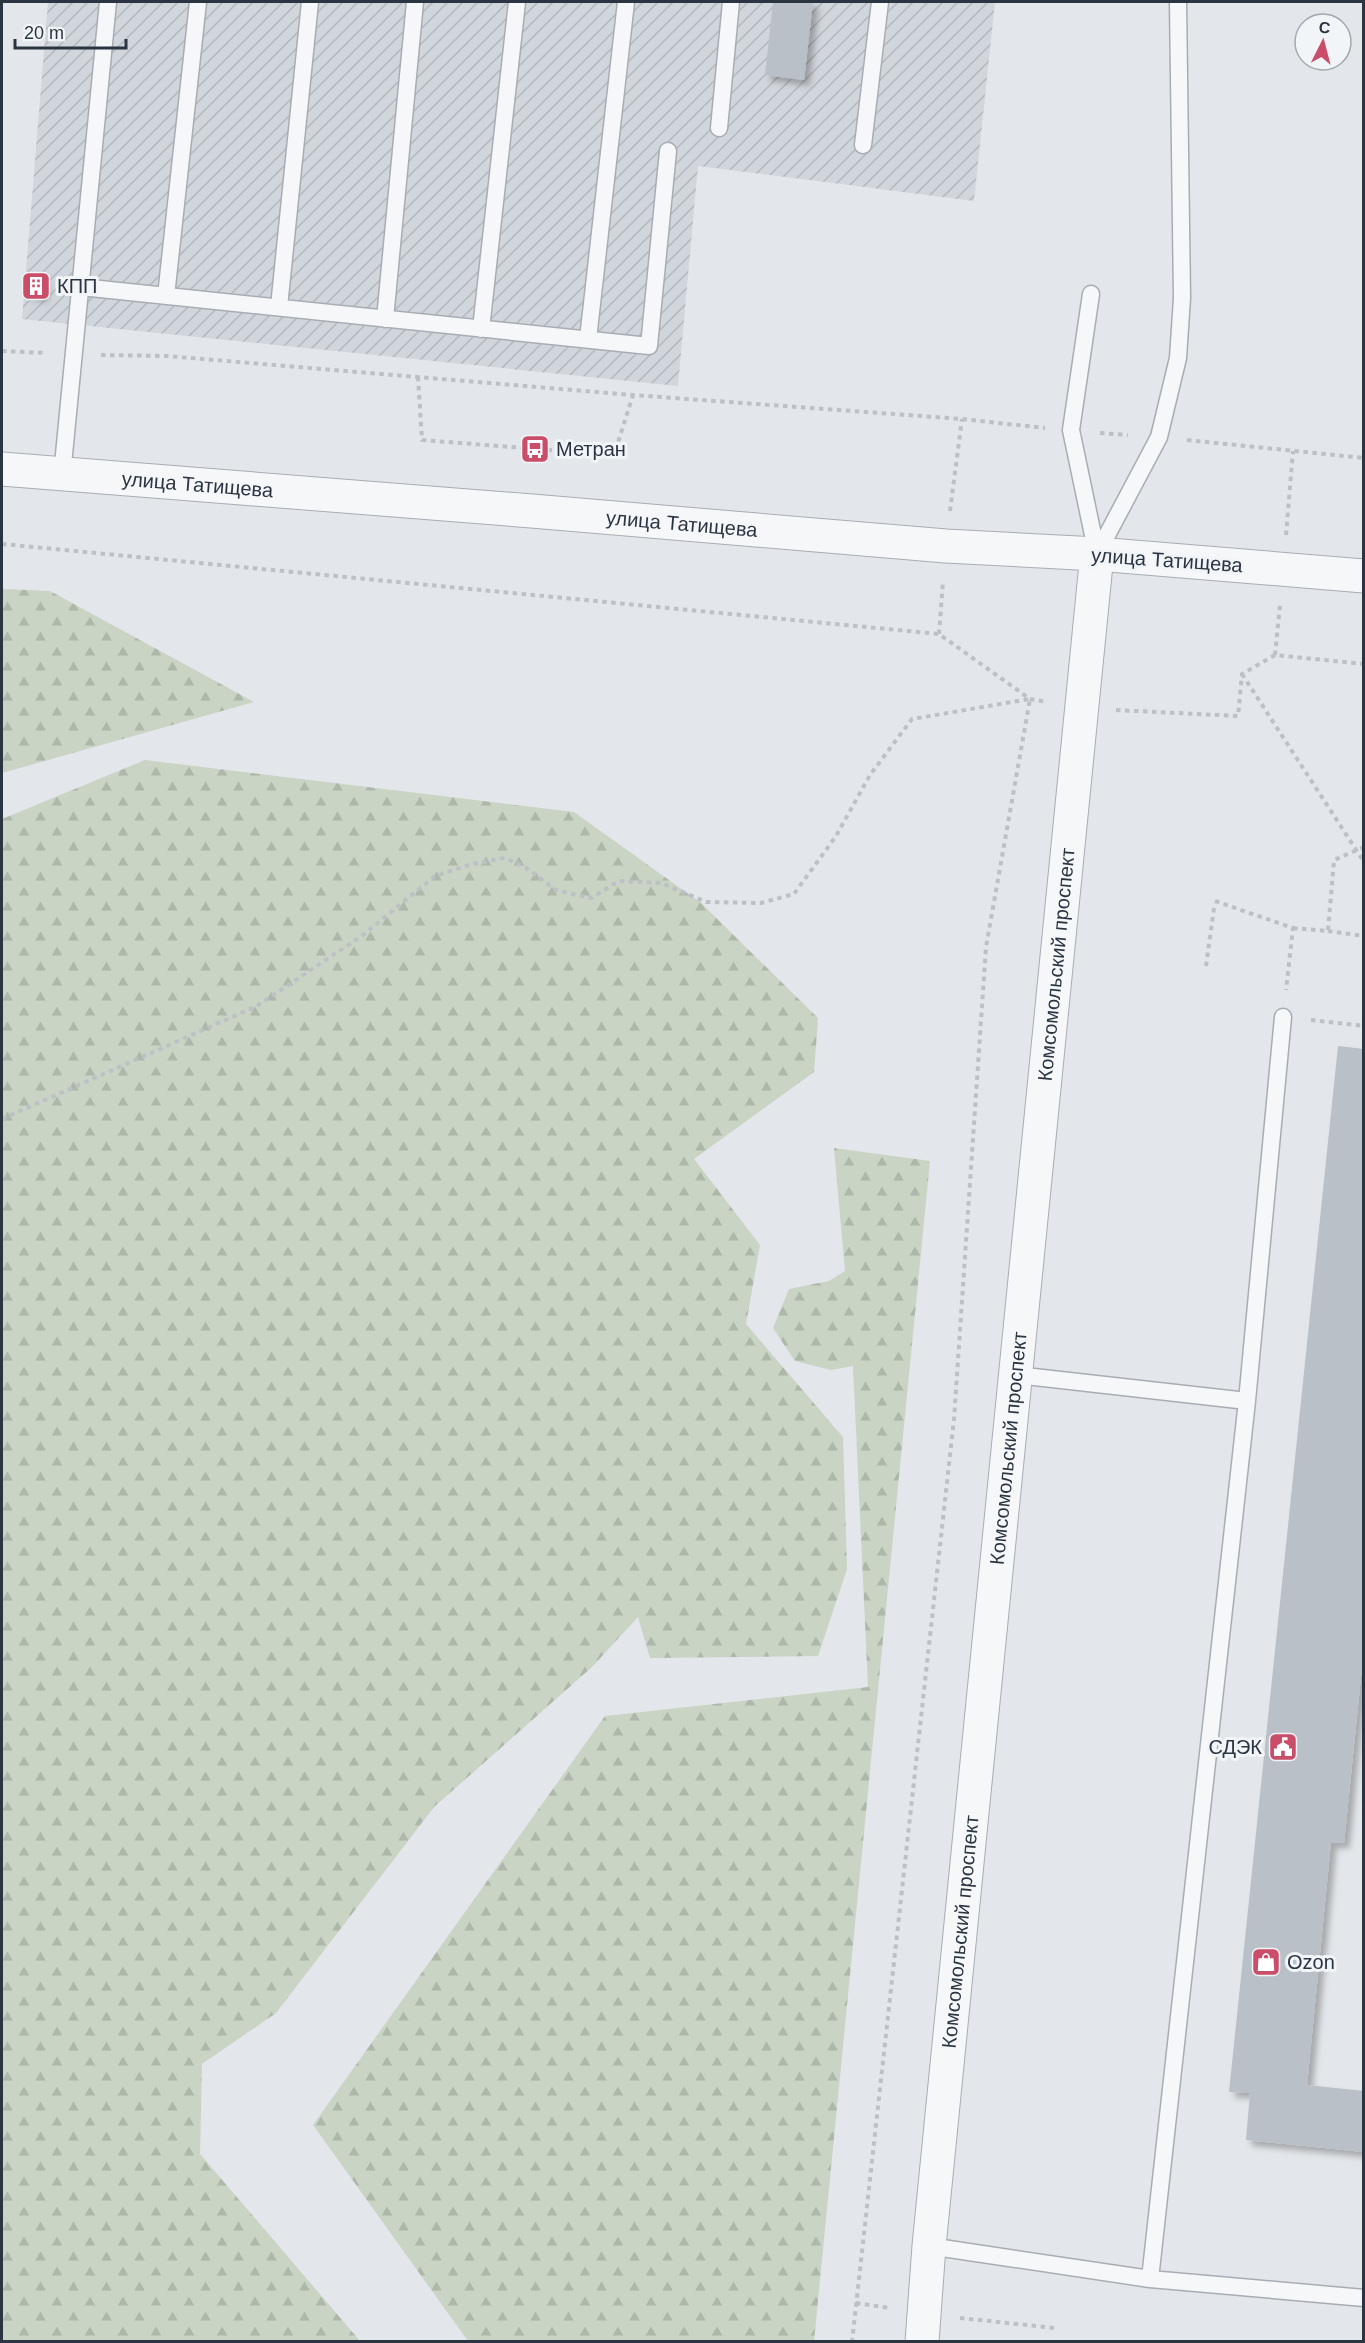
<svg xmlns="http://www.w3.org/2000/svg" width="1365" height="2343" font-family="Arial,sans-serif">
	<defs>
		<pattern id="industrial-furrows" width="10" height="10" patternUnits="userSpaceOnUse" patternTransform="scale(1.5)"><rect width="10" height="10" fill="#d1d6dc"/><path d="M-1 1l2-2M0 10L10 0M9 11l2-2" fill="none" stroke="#b4b8be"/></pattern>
		<pattern id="forest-firs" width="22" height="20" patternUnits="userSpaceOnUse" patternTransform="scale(1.5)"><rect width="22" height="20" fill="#c9d4c4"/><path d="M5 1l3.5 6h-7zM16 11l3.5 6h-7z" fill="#adb7aa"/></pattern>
		<filter id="shadow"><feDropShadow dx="5.5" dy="5.5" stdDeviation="3" flood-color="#0004"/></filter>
	</defs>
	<rect width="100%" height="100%" fill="#e3e6ea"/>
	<path fill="url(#industrial-furrows)" d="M48 2H995L974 201 698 166 678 386 22 319Z"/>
	<path fill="url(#forest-firs)" d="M2 589 50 591 254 702 2 773Z
		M145 760 574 812 701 903 818 1018 814 1072 694 1159 760 1245 746 1324 843 1437 847 1569 818 1656 650 1658 638 1617 592 1667 434 1807 276 2013 202 2064 200 2154 360 2341H2V819Z
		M834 1148 930 1161 814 2341H468L313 2125 605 1716 868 1687 853 1366 831 1370 795 1361 773 1328 789 1289 829 1281 845 1271Z"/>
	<path fill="#bac0c7" filter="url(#shadow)" d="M773 2H813L804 80 765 75Z
		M29 277 44 278 42 296 27 294Z
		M1338 1046 1364 1049V1647L1344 1843 1331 1842 1307 2085 1364 2091V2152L1246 2140 1250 2093 1229 2092Z"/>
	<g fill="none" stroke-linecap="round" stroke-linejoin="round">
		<g stroke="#a8adb4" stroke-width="19">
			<path id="service" d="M719 128 731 2
				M863 145 880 2
				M81 287 649 346 668 151
				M1091 294 1071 430 1097 554
				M166 296 198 2
				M279 307 310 2
				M385 319 415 2
				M481 329 517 2
				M588 339 626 2
				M62 475 108 2
				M1097 554 1159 437 1178 358 1182 298 1178 2
				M1016 1375 1247 1401
				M929 2246 1150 2279 1247 1401 1283 1017
				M1150 2279 1364 2298"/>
		</g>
		<g stroke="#a8adb4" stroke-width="35">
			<g id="minor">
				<path id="s1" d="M2 469 532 511 946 546 1097 554"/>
			</g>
		</g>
		<g stroke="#a8adb4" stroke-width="35">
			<g id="tertiary">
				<path id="s2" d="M922 2342 929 2246 1097 554 1364 576"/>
			</g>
		</g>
		<path stroke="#bcc1c6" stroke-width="4" stroke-dasharray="4.5 4.5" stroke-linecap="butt" d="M2 351 46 353
			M101 355 167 356 633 395 962 419 1045 428
			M418 377 422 440 614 455 633 395
			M1100 433 1128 435
			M1187 440 1364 458
			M950 511 962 419
			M1286 535 1293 451
			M2 544 939 634 1030 699 1047 702
			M939 634 943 581
			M1275 655 1280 605
			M1242 674 1364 862
			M1116 710 1238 716 1242 674 1275 655 1364 664
			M1215 901 1293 928 1286 990
			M1293 928 1328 931 1334 860 1364 847
			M1328 931 1364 936
			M1206 966 1214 908
			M1311 1020 1364 1026
			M2 1119 257 1006 363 935 435 876 472 864 505 858 525 867 556 890 591 898 619 881 661 883 706 902 761 903 794 894 836 836 870 775 912 719 1030 699 986 947 954 1419 852 2342
			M856 2303 890 2308
			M960 2318 1055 2328"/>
		<use href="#service" stroke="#f5f7f9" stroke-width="16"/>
		<use href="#minor" stroke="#f5f7f9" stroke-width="33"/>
		<use href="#tertiary" stroke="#f5f7f9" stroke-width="33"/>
	</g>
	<defs>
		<g id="building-square" transform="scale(1.5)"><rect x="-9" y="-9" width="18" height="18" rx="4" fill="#ca4d6a" stroke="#f2f5f8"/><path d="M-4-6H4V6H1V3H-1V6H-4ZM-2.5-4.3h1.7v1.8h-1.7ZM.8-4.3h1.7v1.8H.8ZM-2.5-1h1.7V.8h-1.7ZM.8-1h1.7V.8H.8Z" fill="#fff"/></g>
		<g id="bus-square" transform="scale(1.5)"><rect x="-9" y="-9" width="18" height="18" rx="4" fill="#ca4d6a" stroke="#f2f5f8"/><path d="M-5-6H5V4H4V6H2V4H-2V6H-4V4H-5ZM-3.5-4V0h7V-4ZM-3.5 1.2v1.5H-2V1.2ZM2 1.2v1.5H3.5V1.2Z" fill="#fff"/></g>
		<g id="civic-square" transform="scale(1.5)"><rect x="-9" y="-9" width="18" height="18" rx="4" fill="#ca4d6a" stroke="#f2f5f8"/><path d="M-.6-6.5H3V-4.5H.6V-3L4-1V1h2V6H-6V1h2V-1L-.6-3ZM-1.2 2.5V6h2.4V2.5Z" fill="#fff"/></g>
		<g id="shop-square" transform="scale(1.5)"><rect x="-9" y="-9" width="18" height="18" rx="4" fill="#ca4d6a" stroke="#f2f5f8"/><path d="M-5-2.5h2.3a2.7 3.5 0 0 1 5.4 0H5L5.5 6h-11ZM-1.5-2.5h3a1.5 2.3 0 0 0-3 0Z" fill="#fff"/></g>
	</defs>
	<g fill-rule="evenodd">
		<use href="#building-square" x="36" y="286"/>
		<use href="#bus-square" x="535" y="449"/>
		<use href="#civic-square" x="1283" y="1747"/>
		<use href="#shop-square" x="1266" y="1962"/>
	</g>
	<g text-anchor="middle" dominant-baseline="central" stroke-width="6" stroke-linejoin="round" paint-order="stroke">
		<g font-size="20" fill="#2b3542" stroke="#f2f5f8" text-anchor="start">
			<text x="57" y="286">КПП</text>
			<text x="556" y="449">Метран</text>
			<text x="1262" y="1747" text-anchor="end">СДЭК</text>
			<text x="1287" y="1962">Ozon</text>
		</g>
		<g font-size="20" fill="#2b3542" stroke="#f2f5f8">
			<text stroke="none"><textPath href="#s1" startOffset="196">улица Татищева</textPath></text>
			<text stroke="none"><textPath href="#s1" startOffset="682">улица Татищева</textPath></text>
			<text transform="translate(1167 560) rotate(4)">улица Татищева</text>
			<text stroke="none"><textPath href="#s2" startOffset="1384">Комсомольский проспект</textPath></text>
			<text stroke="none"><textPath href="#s2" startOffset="898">Комсомольский проспект</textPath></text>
			<text stroke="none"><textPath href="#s2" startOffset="412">Комсомольский проспект</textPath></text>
		</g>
	</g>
	<rect width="1365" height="2343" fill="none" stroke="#2b3542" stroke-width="6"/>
	<g transform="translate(1323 42) rotate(6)"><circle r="28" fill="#f2f5f8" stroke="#a2a8af" stroke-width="1.5"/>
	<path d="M0-4.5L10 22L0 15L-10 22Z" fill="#ca4d6a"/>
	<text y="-9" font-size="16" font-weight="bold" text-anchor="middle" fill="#2b3542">С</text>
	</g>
	<path d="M15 39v9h111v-9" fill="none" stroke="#2b3542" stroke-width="3"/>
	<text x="24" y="39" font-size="18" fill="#2b3542" stroke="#f2f5f8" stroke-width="4.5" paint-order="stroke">20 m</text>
</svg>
